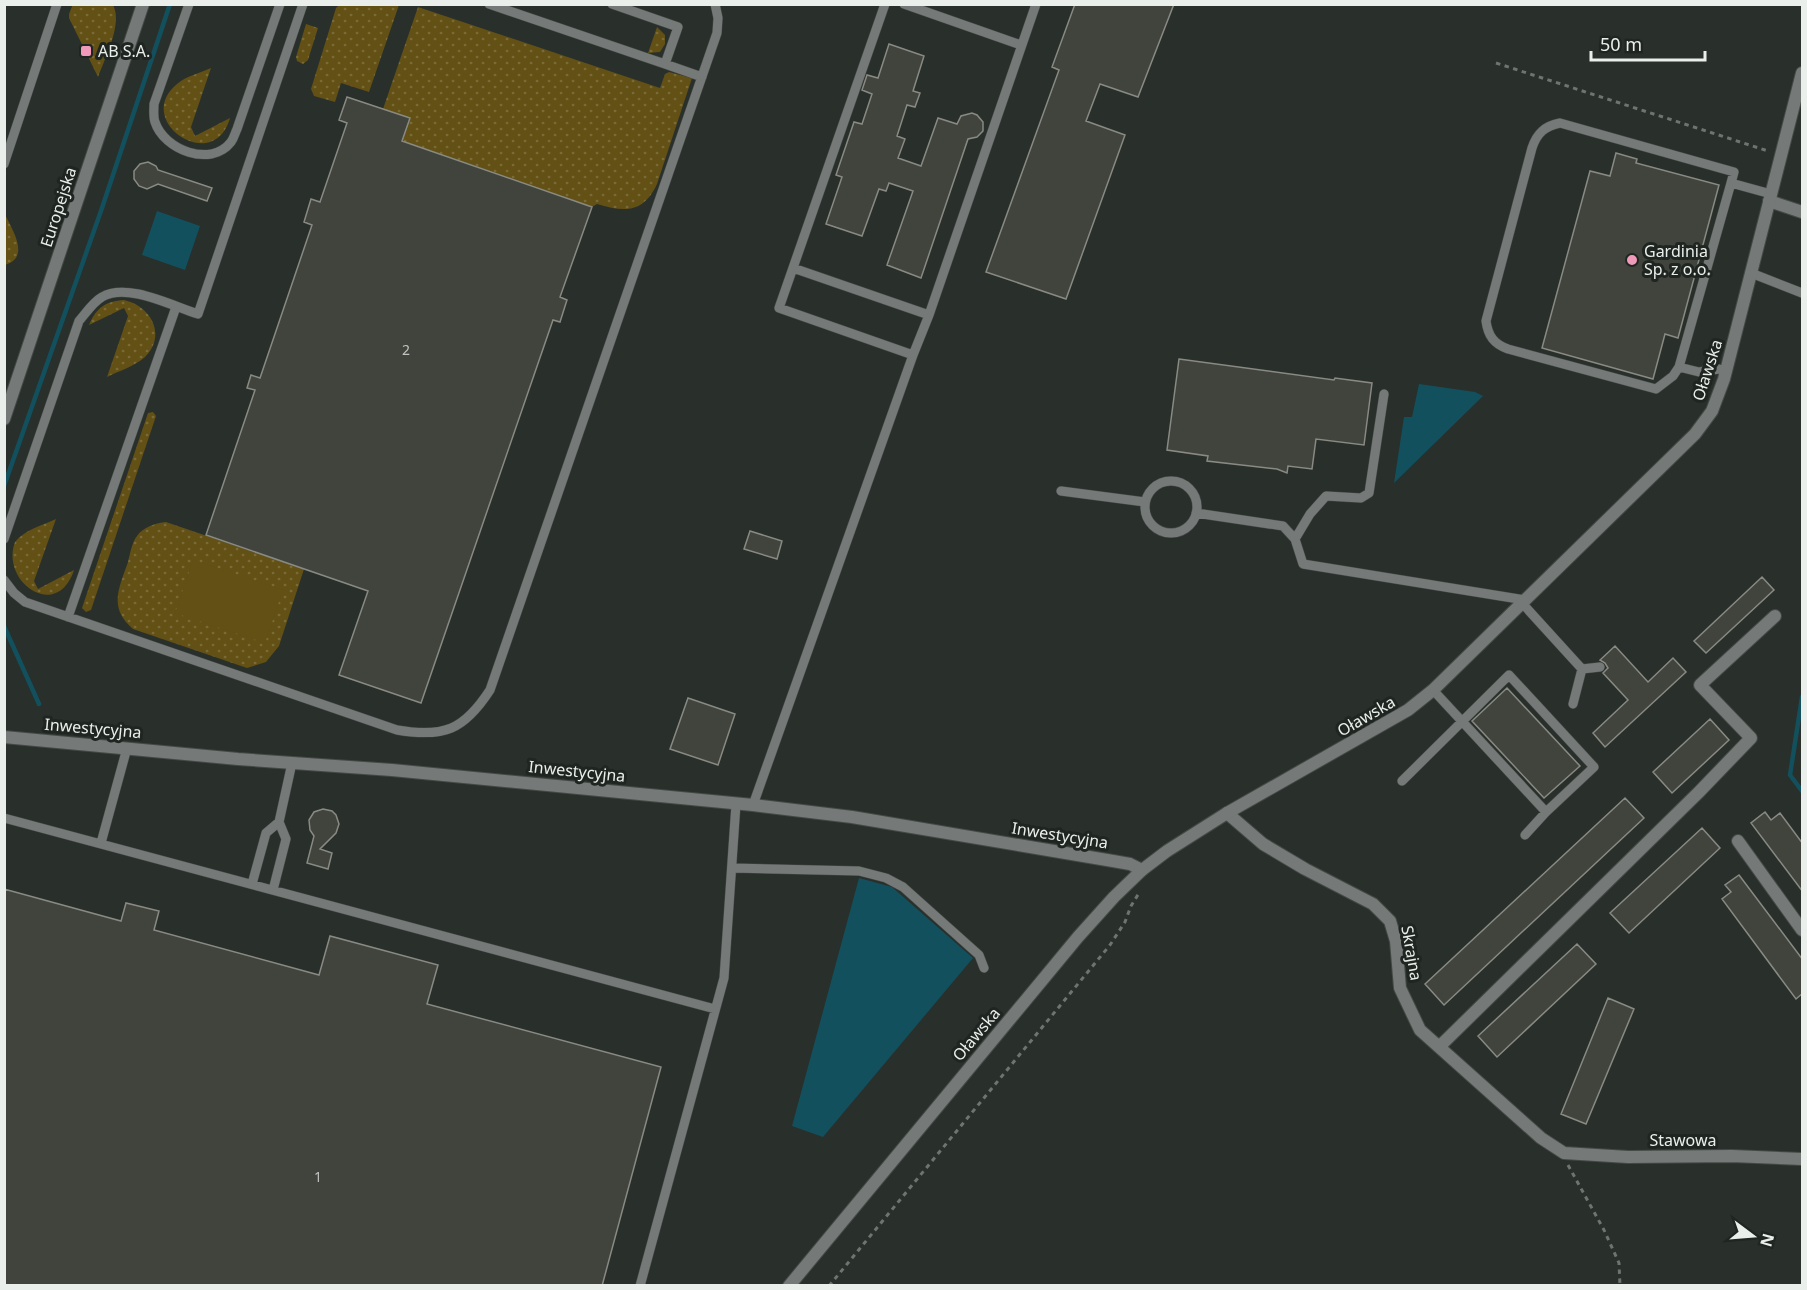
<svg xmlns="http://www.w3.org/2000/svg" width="1807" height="1290" font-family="'Noto Sans',sans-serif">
	<defs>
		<pattern id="grass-dots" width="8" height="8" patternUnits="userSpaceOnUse" patternTransform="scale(1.5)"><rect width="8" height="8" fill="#625015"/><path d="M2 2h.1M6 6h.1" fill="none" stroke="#796a37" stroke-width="1.8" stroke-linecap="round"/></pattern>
	</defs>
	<rect width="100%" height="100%" fill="#292f2b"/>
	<path fill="url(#grass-dots)" d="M73 4 113 5C123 23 105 58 98 77L69 18V14Z
		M339 5H399L369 92 341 83 335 102 314 96 311 89 336 8Z
		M418 7 660 88 665 74 669 72 692 78 657 184C643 214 624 212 597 204L592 207 402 141 410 118 383 109Z
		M306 24 318 28 308 60 303 64 297 61 296 57Z
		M657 27 665 35V44L660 52 648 53Z
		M211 68 191 127 195 136 230 118C214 176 132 121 177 84 186 76 200 73 211 68Z
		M5 214C12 230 31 257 5 265Z
		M124 300C151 306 167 335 145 357 135 366 119 371 107 377L128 316 124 308 89 325C96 308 106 301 124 300Z
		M153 412 156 416 91 610 86 612 82 608 148 413Z
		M56 519 34 581 38 589 74 570C57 622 0 582 15 542 24 530 43 525 56 519Z
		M166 522 304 569 279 646 266 662 247 668 133 629C108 608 119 588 128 562 130 554 132 542 137 536 143 527 156 523 166 522Z"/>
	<path fill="#625015" d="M193 560 283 590 265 643 175 613Z"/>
	<path fill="#13505e" d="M157 211 200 226 185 270 142 255Z
		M1419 384 1475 392 1483 396 1394 483 1404 417H1412Z
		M859 878 892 887 973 958 823 1137 792 1126Z"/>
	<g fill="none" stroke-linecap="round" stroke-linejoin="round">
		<path stroke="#13505e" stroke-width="4.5" d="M4 486 102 208 170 4
			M4 626 39 704
			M1802 697 1790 775 1802 791"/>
	</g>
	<path fill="#41443d" stroke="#888a83" stroke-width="1.5" d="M1075 4H1174L1138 97 1100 84 1086 121 1125 135 1066 299 986 272 1059 70 1052 67Z
		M889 44 924 56 913 91 920 93 915 107 907 105 897 136 905 139 898 158 921 166 938 118 957 124 961 116 972 113 977 115 983 122V131L977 137 968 139 921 278 887 265 913 191 889 183 886 191 879 189 862 236 826 224 842 177 836 175 854 122 862 124 872 94 862 90 867 75 878 78Z
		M347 97 410 118 402 141 592 207 560 297 567 300 560 322 553 320 421 703 339 675 368 591 206 535 255 390 247 388 251 375 260 378 312 225 304 222 311 199 320 202 347 123 339 120Z
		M1616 153 1637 159 1636 163 1719 185 1678 338 1665 334 1653 379 1542 348 1590 171 1610 176Z
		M148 162 156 166 158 170 212 188 207 201 158 184 147 189 139 186 134 179V171L140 164Z
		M1179 359 1334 380 1335 378 1372 383 1364 445 1316 439 1312 469 1288 466 1287 473 1277 469 1207 461 1208 456 1167 450Z
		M750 531 782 541 777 559 744 549Z
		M1762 577 1774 590 1706 653 1694 641Z
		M1615 646 1648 682 1673 658 1686 672 1605 747 1593 733 1628 700 1603 673 1608 668 1605 663 1600 660Z
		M1507 688 1580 766 1544 798 1472 721Z
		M688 698 735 714 718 765 670 749Z
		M1710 719 1729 740 1672 793 1653 772Z
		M1625 798 1644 818 1444 1005 1425 984Z
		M323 809 332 811 336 815 339 824 336 833 320 849 332 853 328 869 307 863 314 836 310 830 309 820 314 812Z
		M1765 812 1771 820 1780 813 1803 844V892L1751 823Z
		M1702 828 1720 848 1629 933 1610 913Z
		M1739 875 1803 960V993L1796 999 1722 899 1731 892 1725 885Z
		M4 889 121 921 126 903 159 911 154 930 319 975 330 936 438 965 427 1004 661 1067 602 1286H4Z
		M1577 944 1596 964 1497 1057 1478 1036Z
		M1608 998 1634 1009 1586 1124 1561 1114Z"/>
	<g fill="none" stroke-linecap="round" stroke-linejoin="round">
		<g stroke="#444a46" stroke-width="10">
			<path id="service" d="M189 4 154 104C154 109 153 117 155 122 164 150 211 168 231 142 234 138 235 133 237 129L280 4
				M489 4 665 64 678 27 612 4
				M885 4 779 308 913 355
				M904 4 1021 45
				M665 64 702 77
				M4 164 57 4
				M793 268 929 315
				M1751 273 1802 293
				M1679 367 1673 376 1656 389 1508 349C1494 344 1488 336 1486 321L1532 148C1537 133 1545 126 1560 123L1734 172 1731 183
				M1727 371 1719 369 1699 372 1679 367 1731 183 1771 194
				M1145 507a26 26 0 1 1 52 0a26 26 0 1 1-52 0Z
				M1061 491 1145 502
				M1196 513 1283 526 1295 539 1303 564 1525 600
				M4 539 79 321C86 313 93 302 102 297 127 282 172 306 198 314L303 4
				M1295 539 1310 514 1326 496 1361 498 1369 493 1384 394
				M4 580 14 593 25 602 397 730C444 738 464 730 490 690L717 33 718 18 715 4
				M1522 603 1582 669 1573 704
				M68 617 176 307
				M1582 669 1600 667
				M1402 781 1509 675 1594 767 1546 812 1433 690
				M753 805 913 355 929 315 1036 4
				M4 818 715 1009
				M1525 835 1546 812
				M101 843 127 748
				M732 868 859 871 886 878 903 887 979 955 984 968
				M252 884 266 833 279 822
				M273 890 286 839 279 822 292 763
				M640 1286 724 978 736 804"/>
		</g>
		<g stroke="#444a46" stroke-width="14">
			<path id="minor" d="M1769 201 1802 212
				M4 419 143 4
				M4 737 238 759 392 770 753 805 852 817 1113 861 1130 864 1142 870
				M1227 813 1263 844 1305 869 1373 904 1390 921 1396 941 1400 988 1420 1030 1541 1138 1564 1153 1628 1157 1732 1156 1802 1159
				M1738 841 1802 930
				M1439 1047 1699 792 1751 738 1700 685 1775 616"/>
		</g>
		<g stroke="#444a46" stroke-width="14">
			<path id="tertiary" d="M789 1286 1078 937 1114 897 1142 870 1167 851 1227 813 1408 710 1433 690 1695 434 1712 411 1724 379 1802 73"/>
		</g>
		<path stroke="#6f7471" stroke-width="3" stroke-dasharray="4.5 4.5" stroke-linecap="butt" d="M1496 63 1768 151
			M1568 1165 1604 1230 1619 1263 1620 1286
			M829 1286 1110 945 1125 922 1131 906 1139 893"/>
		<use href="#service" stroke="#757978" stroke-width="9"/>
		<use href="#minor" stroke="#757978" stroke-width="12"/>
		<use href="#tertiary" stroke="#757978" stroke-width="12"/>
	</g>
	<g fill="#ef9ab8" stroke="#1f2521" stroke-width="2">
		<rect x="80" y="45" width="12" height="12" rx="3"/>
		<circle cx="1632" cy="260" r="6"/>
	</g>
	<g text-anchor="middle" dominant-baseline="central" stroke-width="6" stroke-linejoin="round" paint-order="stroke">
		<g font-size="14" fill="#c0c4c0">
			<text x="406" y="349">2</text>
			<text x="318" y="1176">1</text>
		</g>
		<g font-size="16" fill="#ebefec" stroke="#1f2521" text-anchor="start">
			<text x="98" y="51">AB S.A.</text>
			<text x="1644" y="251">Gardinia<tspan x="1644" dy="18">Sp. z o.o.</tspan></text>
		</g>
		<g font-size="16" fill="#ebefec" stroke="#1f2521">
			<text transform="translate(58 207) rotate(-72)">Europejska</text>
			<text transform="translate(1707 370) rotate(-72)">Oławska</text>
			<text transform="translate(1366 716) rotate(-30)">Oławska</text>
			<text transform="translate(93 728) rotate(5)">Inwestycyjna</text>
			<text transform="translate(577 771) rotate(6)">Inwestycyjna</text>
			<text transform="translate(1060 835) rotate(9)">Inwestycyjna</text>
			<text transform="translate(1412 953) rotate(80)">Skrajna</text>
			<text transform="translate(976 1034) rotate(-50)">Oławska</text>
			<text x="1683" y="1140">Stawowa</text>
		</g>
	</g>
	<rect width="1807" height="1290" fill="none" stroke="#ebefec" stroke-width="12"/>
	<g transform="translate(1753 1236) rotate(106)" stroke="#1f2521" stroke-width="4.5" paint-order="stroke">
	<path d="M0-4.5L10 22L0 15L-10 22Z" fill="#ebefec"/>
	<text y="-9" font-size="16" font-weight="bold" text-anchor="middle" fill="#ebefec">N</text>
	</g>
	<path d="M1591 51v9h114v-9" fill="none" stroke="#ebefec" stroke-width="3"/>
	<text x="1600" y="51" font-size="18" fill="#ebefec" stroke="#1f2521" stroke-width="4.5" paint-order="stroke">50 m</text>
</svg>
